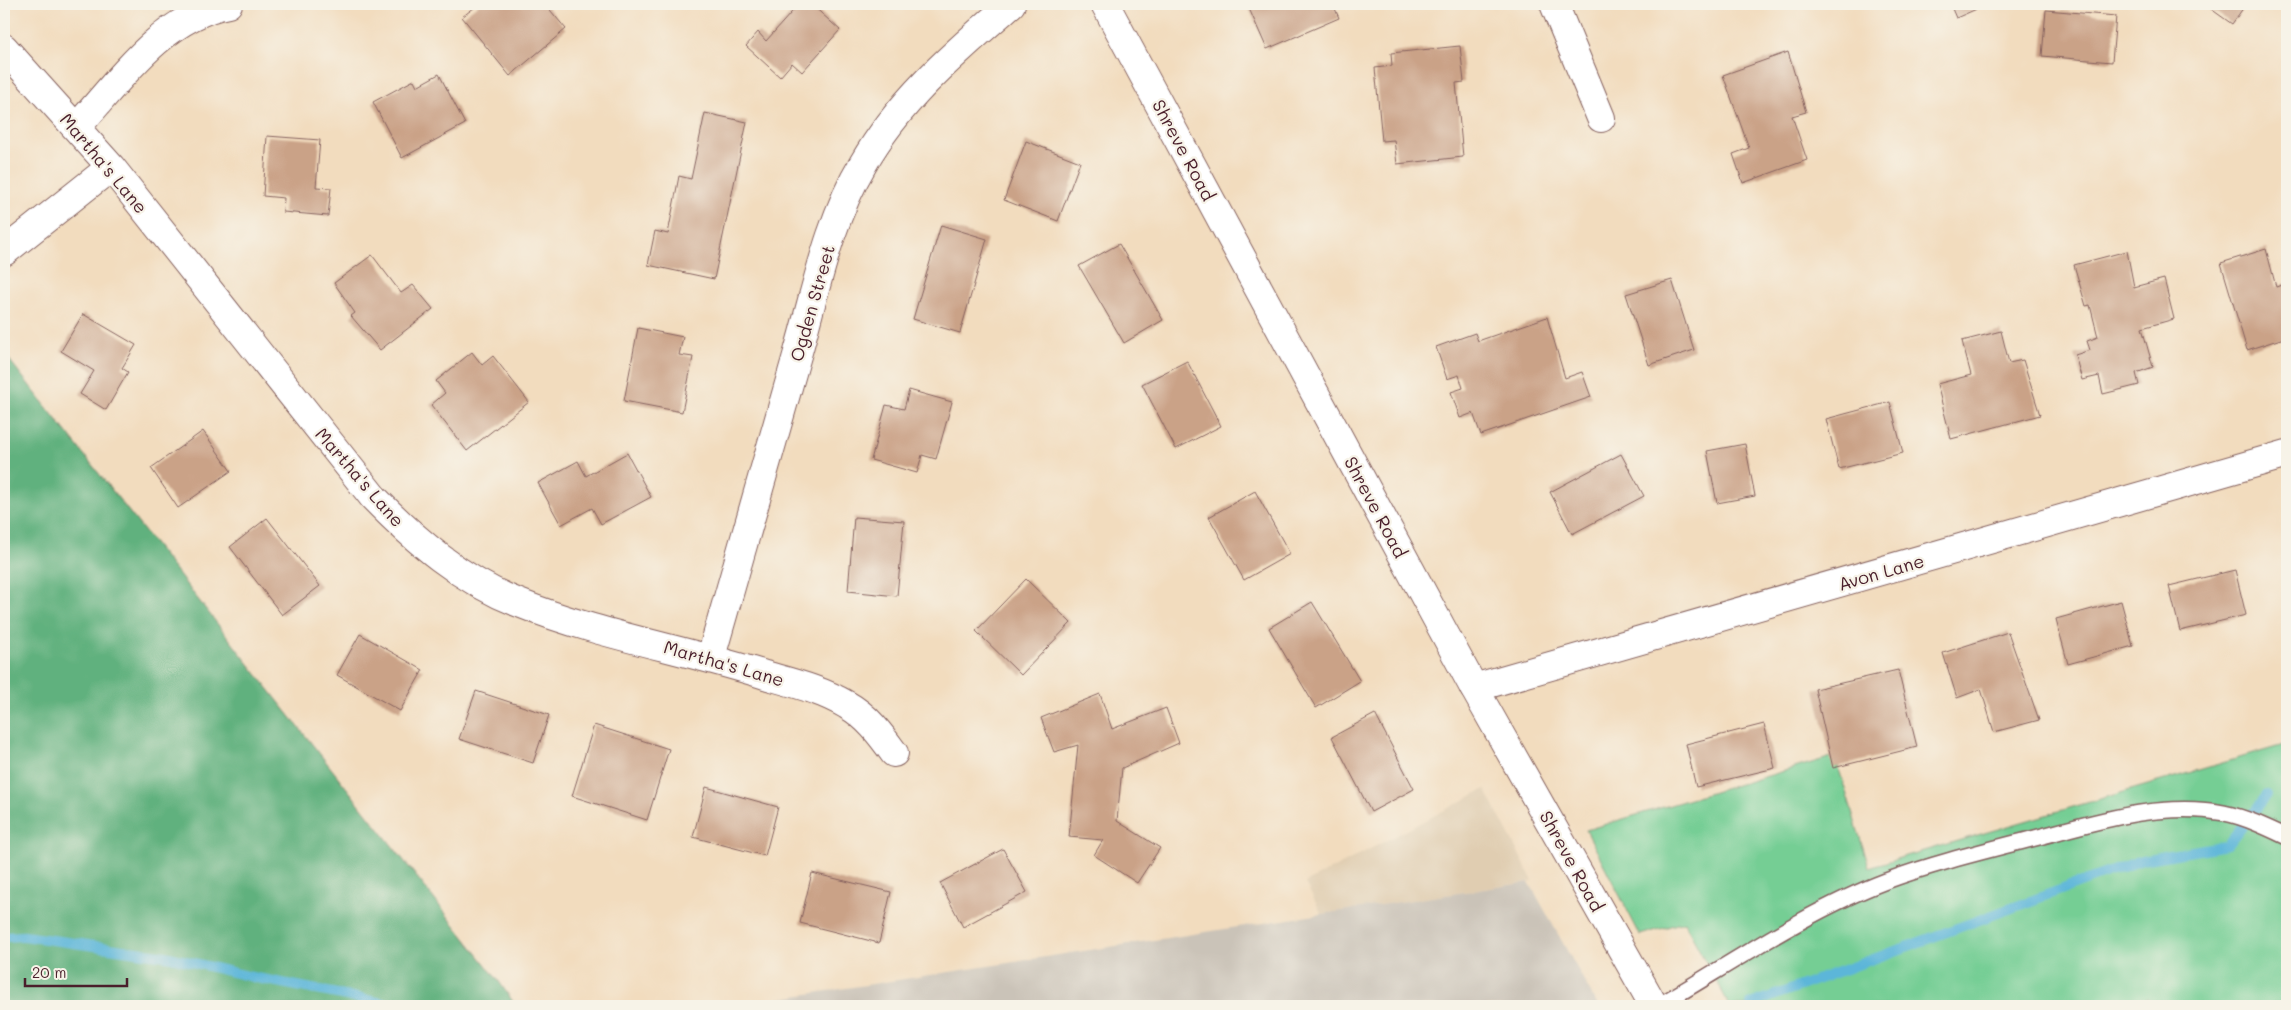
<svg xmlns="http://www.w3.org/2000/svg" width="2291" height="1010" font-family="Mali,sans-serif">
	<rect width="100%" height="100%" fill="#f7f3e8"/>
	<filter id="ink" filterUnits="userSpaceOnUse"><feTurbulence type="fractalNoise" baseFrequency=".02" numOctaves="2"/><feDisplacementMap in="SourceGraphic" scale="10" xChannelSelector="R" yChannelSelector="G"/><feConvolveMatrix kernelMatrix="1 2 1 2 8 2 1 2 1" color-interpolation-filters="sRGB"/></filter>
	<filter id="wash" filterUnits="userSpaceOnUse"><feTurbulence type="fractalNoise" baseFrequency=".0096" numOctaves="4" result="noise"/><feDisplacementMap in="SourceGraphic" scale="20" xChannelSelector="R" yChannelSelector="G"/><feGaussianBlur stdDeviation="1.12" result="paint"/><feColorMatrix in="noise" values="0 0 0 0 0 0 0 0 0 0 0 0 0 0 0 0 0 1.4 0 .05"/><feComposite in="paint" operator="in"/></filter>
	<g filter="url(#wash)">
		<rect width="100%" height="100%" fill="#f2dcbe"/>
		<path fill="#e0cdb1" d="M1485 789 1533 881 1322 914 1305 883Z"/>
		<path fill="#cac3b8" d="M1529 882 1598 1006H731L1322 914Z"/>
		<path fill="#75ce94" stroke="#607660" d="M2287 744V1006H2158L2147 998 2131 1006H1730L1684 922 1640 935 1586 830 1835 756 1869 867Z"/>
		<path fill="#60b17e" stroke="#556854" d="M4 353 498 980 516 1006H4Z"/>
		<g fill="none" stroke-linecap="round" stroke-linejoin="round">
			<path stroke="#5cb6d9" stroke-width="10" d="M4 937 24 936 166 956 252 977 397 1006
				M1751 1004 2142 860 2227 845 2267 795"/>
		</g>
		<g id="blocks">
			<path fill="#caa287" d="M479 4H545L566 29 510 76 462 17Z
				M799 4H811L840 30 802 72 792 63 780 77 746 46 758 32 766 41Z
				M1247 4H1333L1339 18 1267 49Z
				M1950 4H1988L1956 18Z
				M2204 4H2246L2232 24Z
				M2046 10 2116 16 2112 62 2042 56Z
				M1460 46 1464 82 1456 83 1463 157 1397 164 1394 140 1382 141 1375 68 1392 66 1391 53Z
				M1788 52 1806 112 1792 116 1807 160 1743 183 1733 154 1749 148 1723 75Z
				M439 74 465 124 402 158 373 102 414 80 417 86Z
				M705 113 747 122 714 279 648 265 655 231 668 234 679 176 691 179Z
				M267 136 320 140 316 187 331 188 328 216 283 212 284 198 263 196Z
				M1026 141 1080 162 1058 221 1004 200Z
				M941 225 987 239 960 333 913 319Z
				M1119 244 1163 320 1124 343 1079 266Z
				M2266 249 2276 287 2287 283V337L2247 350 2221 263Z
				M2127 251 2134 287 2164 279 2174 319 2142 328 2153 367 2136 373 2139 385 2103 394 2099 376 2082 380 2075 355 2090 350 2087 341 2098 337 2090 305 2086 306 2074 265Z
				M372 255 401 293 413 285 433 309 380 350 351 316 355 313 334 283Z
				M1672 280 1694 350 1649 365 1626 294Z
				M83 314 136 345 122 368 128 372 106 410 80 394 94 371 61 351Z
				M1547 317 1565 378 1582 372 1591 397 1481 435 1473 413 1460 418 1451 392 1463 388 1459 375 1447 379 1436 347 1475 333 1478 341Z
				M638 328 683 337 679 355 693 357 682 412 624 401Z
				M2001 331 2009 363 2023 360 2040 415 1951 439 1937 384 1971 375 1962 341Z
				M472 352 482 365 493 356 529 402 467 451 431 405 445 393 436 381Z
				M1187 361 1221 426 1176 449 1142 384Z
				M909 390 952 402 936 459 922 455 917 473 871 460 886 405 904 409Z
				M1890 402 1903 453 1839 469 1826 419Z
				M203 431 231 471 178 508 151 468Z
				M1745 444 1755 496 1717 503 1707 451Z
				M627 453 651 497 601 524 592 508 561 525 538 483 578 461 586 476Z
				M1621 454 1644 496 1572 534 1550 492Z
				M1255 491 1290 554 1244 580 1209 517Z
				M854 517 904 521 897 596 848 591Z
				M267 518 320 586 282 615 230 547Z
				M2235 570 2246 615 2180 631 2169 586Z
				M1026 579 1071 623 1021 675 976 631Z
				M2121 601 2133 646 2068 664 2056 619Z
				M1312 602 1360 681 1316 708 1269 628Z
				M2008 632 2039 720 1994 732 1981 689 1957 698 1943 653Z
				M360 634 423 670 400 711 337 675Z
				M1898 670 1917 747 1833 768 1815 689Z
				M476 691 549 715 533 763 459 739Z
				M1100 694 1112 729 1166 708 1179 743 1122 768 1117 821 1160 848 1137 883 1094 855 1103 840 1069 837 1078 745 1054 752 1041 718Z
				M1375 714 1414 789 1371 812 1332 737Z
				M1764 724 1775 768 1696 787 1686 744Z
				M594 725 669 749 647 820 572 796Z
				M706 787 778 807 765 856 693 837Z
				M1003 849 1027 892 963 927 940 883Z
				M812 873 891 892 879 943 800 923Z"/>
		</g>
	</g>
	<g filter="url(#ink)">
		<use href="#blocks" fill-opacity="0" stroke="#85615e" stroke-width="1"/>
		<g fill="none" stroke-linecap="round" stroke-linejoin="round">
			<g stroke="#85615e" stroke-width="18">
				<path id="lane" d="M1658 1006C1730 964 1809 910 1886 881 1935 863 1985 851 2035 838 2096 822 2160 801 2224 813 2245 817 2268 828 2287 837"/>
			</g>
			<g stroke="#85615e" stroke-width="30">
				<path id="street" d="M1554 4 1601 118
					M4 48 111 167 373 497C415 540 462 581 519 603 598 635 684 649 765 675 793 683 822 690 847 705 867 716 881 735 894 753
					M76 128C118 82 163 16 228 4
					M4 252 111 167
					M711 657C740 556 769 454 798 352 816 289 829 221 863 164 900 99 956 52 1011 4
					M1474 688 2287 454"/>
			</g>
			<g stroke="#85615e" stroke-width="30">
				<path id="secondary" d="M1105 4 1474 688 1654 1006"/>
			</g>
			<use href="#lane" stroke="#fff" stroke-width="15"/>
			<use href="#street" stroke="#fff" stroke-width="28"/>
			<use href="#secondary" stroke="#fff" stroke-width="28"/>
		</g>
	</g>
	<g text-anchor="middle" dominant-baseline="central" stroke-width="4.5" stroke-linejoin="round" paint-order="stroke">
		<g font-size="18" fill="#4a1f2b" stroke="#f7f3e8">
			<text transform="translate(1184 150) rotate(62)">Shreve Road</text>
			<text transform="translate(104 163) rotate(50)">Martha's Lane</text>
			<text transform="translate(812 303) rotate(-74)">Ogden Street</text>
			<text transform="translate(360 477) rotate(49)">Martha's Lane</text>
			<text transform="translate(1376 507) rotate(62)">Shreve Road</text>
			<text transform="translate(1881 572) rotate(-16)">Avon Lane</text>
			<text transform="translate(724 663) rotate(16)">Martha's Lane</text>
			<text transform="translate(1572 861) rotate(61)">Shreve Road</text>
		</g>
	</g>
	<rect width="2291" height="1010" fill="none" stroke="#f7f3e8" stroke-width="20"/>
	<path d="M25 978v8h102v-8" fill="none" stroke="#4a1f2b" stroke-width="2.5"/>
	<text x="32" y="978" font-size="15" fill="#4a1f2b" stroke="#f7f3e8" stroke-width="4" paint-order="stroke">20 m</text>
</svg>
